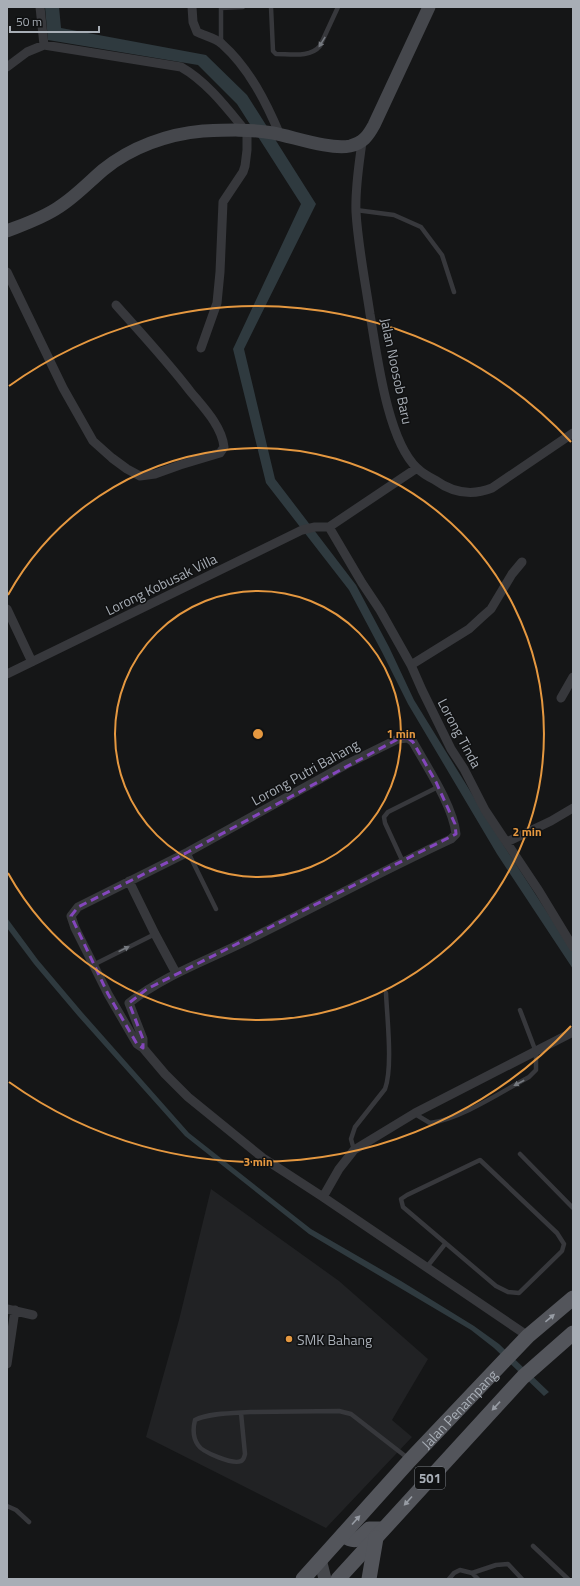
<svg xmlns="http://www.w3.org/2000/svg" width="580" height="1586" font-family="'Titillium Web',sans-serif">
	<rect width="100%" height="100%" fill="#151617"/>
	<path fill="#212224" d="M211 1189 339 1281 428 1359 392 1420 412 1437 326 1528 146 1437 179 1320Z"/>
	<path fill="#2f3a3f" d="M45 7H59L61 28 206 55 247 95 316 204 244 349 275 479 356 585 389 647 414 700 506 849 573 952V969L497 854 408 704 382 652 349 590 266 483 233 349 301 204 237 104 198 65 48 40Z
		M7 918 38 960 82 1012 189 1133 311 1229 401 1281 474 1326 499 1344 549 1392 544 1396 494 1348 471 1330 309 1234 185 1136 78 1016 34 964 7 928Z"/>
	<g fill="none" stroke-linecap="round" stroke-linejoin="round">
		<path stroke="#37383c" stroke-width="4.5" d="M221 7V43
			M271 7 273 51 276 54C291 54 310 58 320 46L338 7
			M221 8 243 7
			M356 210 394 215 421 227 442 255 454 292
			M188 852 216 909
			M403 862 385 823 384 817 388 812 438 787
			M93 965 155 934
			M415 1114 430 1123C461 1119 501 1092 529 1077L536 1070V1052L520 1010
			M354 1150 351 1139 355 1127 385 1089C393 1068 387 1017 386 993
			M520 1154 573 1208
			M480 1160 557 1233 564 1244 562 1251 519 1293 508 1292 496 1286 403 1207 401 1199 407 1195Z
			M426 1268 445 1244
			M241 1413 245 1454C244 1457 244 1460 241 1461 233 1465 202 1452 198 1445 193 1438 193 1428 195 1420 208 1413 235 1413 250 1412L339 1411 351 1414 409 1459
			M7 1506 16 1510 29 1522
			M533 1546 568 1579
			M472 1573 496 1565 508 1564 522 1579
			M449 1579 454 1573 460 1570 472 1573 478 1579"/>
		<path stroke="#37383c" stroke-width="9" d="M40 7 44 45
			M192 7 193 22 197 32C205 36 216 38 222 44 249 68 266 102 280 135
			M7 67 27 52 44 45 181 67C206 81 226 107 244 129
			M362 142C359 165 355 188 356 212 358 246 365 280 370 314 377 354 387 440 417 468 422 473 429 477 435 480 453 493 472 496 492 488L573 433
			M7 272 63 388 93 441 112 458 127 469 140 476 155 474 180 465 220 453 224 447C222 426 203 407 190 391 167 361 141 333 116 305
			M201 348 217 303 220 272 223 202 243 172 245 166 247 150V130
			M329 527 362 583 380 610 411 665 422 690 451 749 464 769 485 810 539 891 573 947
			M329 527 417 468
			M7 609 32 662
			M411 665 469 629 482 617 491 609 512 574 522 562
			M7 674 302 530 315 527H329
			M561 698 573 677
			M408 738 413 742C427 767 453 806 456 834L451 839C384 870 319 905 252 938 211 959 166 974 129 1003L143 1039V1048L137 1044 108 994 75 928 71 916 78 907 188 852 347 764 398 739Z
			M507 842 551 821 573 808
			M129 881 155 934 176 973
			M143 1048 165 1074 188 1097 263 1158 323 1197
			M7 1309 33 1315
			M528 1336 323 1197 339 1169 354 1150 415 1113 573 1032
			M7 1364 15 1310"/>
		<path stroke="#45474c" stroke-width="13" d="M7 231C25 224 43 218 59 207 75 197 89 182 103 170 131 147 168 134 203 131 227 130 250 129 273 133 294 137 330 150 350 146 363 143 368 136 374 125L429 7
			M320 1559 325 1579"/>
		<g stroke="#53555b" stroke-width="15">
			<path d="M343 1535C356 1544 359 1539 369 1529H383"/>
			<path id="s1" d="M303 1579 410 1460 504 1361 528 1336 573 1298"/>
			<path d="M338 1579 523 1377 573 1333"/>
			<path d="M369 1579 376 1538"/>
		</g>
	</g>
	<defs><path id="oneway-solid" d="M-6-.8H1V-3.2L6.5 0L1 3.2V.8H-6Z"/></defs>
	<g fill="#75797f">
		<use href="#oneway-solid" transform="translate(322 42) rotate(122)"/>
		<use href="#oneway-solid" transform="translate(124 949) rotate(-26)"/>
		<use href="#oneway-solid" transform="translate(519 1083) rotate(152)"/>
	</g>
	<g fill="#979ca4">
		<use href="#oneway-solid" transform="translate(550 1318) rotate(-40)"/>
		<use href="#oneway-solid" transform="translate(496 1406) rotate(133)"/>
		<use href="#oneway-solid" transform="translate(408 1501) rotate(132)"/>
		<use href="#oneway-solid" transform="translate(356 1520) rotate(-48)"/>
	</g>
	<path fill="none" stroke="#8446bd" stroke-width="3" stroke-dasharray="8 5" stroke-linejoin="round" d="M408 738 413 742 436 782 455 824 456 834 147 989 129 1003 143 1039V1048L137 1044 108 994 71 916 78 907 188 852 398 739Z"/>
	<g fill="none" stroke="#e59840" stroke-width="2">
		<circle cx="258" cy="734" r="143"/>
		<path d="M8 595A286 286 0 1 1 8 873"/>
		<path d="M571 1026A428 428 0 0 1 9 1082M9 386A428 428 0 0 1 571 442"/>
	</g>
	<circle fill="#e59840" stroke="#101112" stroke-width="1.5" cx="289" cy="1339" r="4"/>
	<g text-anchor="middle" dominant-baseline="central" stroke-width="3" stroke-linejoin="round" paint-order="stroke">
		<rect fill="#101112" stroke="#7a7f85" stroke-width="1" x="415" y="1467" width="30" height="22" rx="3"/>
		<g font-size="13" font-weight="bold" fill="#a8aeb6">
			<text x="430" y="1478">501</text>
		</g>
		<g font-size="14" fill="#a8aeb6" stroke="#101112">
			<text transform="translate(397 371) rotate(78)">Jalan Noosob Baru</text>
			<text transform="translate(161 584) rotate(-26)">Lorong Kobusak Villa</text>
			<text transform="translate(460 733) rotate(62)">Lorong Tinda</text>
			<text transform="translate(305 772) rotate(-29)">Lorong Putri Bahang</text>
			<text stroke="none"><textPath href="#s1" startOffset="231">Jalan Penampang</textPath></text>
		</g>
		<g font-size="14" fill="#a8aeb6" stroke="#101112" text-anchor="start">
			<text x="297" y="1339">SMK Bahang</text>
		</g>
	</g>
	<circle cx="258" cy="734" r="6" fill="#e59840" stroke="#101112" stroke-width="2"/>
	<g font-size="12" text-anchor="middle" font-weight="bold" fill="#e59840" stroke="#101112" stroke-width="3" stroke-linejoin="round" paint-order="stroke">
		<text x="401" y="738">1 min</text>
		<text x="527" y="836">2 min</text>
		<text x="258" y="1166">3 min</text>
	</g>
	<rect width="580" height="1586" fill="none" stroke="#a8aeb6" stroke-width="16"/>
	<path d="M10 26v6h89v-6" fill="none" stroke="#a8aeb6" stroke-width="2"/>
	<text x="16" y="26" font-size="12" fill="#a8aeb6" stroke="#101112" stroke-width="3" paint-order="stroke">50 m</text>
</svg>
